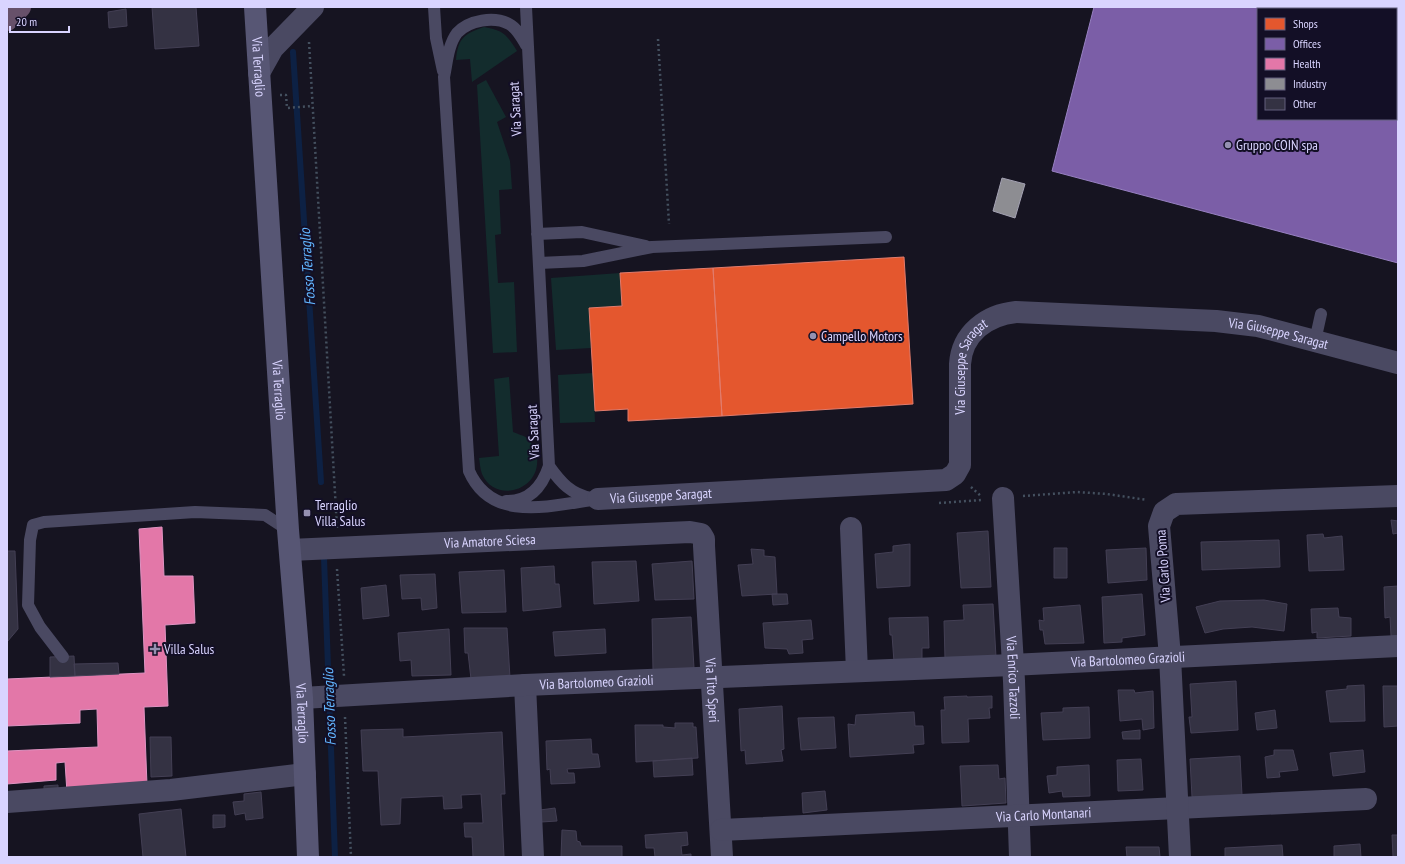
<svg xmlns="http://www.w3.org/2000/svg" width="1405" height="864" font-family="'PT Sans Narrow',sans-serif">
	<rect width="100%" height="100%" fill="#161421"/>
	<path fill="#132c2d" d="M484 27C503 30 507 35 517 51L472 82 470 59 456 60C458 38 464 34 484 27Z
		M486 80 506 117 497 122 510 161 512 189 499 190 501 234 495 235 498 283 514 282 517 352 493 353 477 85Z
		M620 273 622 306 589 308 591 348 556 350 551 278Z
		M593 373 595 422 560 423 558 375Z
		M509 377 513 432C517 434 523 435 527 438 532 442 536 451 537 457 541 491 495 504 482 474 480 469 480 463 479 458L499 456 494 379Z"/>
	<path fill="#e4572e" stroke="#e17c6d" d="M904 257 913 404 722 416 713 268Z
		M713 268 722 416 628 421V409L595 411 589 308 622 306 620 273Z"/>
	<path fill="#7b5ea7" stroke="#9781c1" fill-rule="evenodd" d="M1094 7H1398V263L1052 171ZM1258 9H1396V119H1258Z"/>
	<path fill="#e377a8" stroke="#e093c2" d="M162 527 164 576H193L195 623 165 625 168 706 144 707 147 785 67 793 65 762 56 763V780L7 784V751L98 747 97 709 80 710V723L7 726V679L145 673 139 529Z"/>
	<path fill="#8d8d92" stroke="#a4a2b3" d="M1002 178 1025 184 1015 218 993 211Z"/>
	<g fill="none" stroke-linecap="round" stroke-linejoin="round">
		<path stroke="#0d2144" stroke-width="6" d="M293 52 321 482
			M324 558 335 857"/>
	</g>
	<path fill="#343243" stroke="#433f54" d="M152 7H196L199 46 155 49Z
		M126 9 127 26 109 28 108 12Z
		M1391 520 1398 521V533L1393 534Z
		M988 531 991 587 961 588 957 533Z
		M1323 534 1324 538 1342 536 1344 570 1309 571 1307 535Z
		M1279 540 1280 567 1202 570 1201 542Z
		M910 544V586L877 588 875 554 893 552V546Z
		M1054 548H1067V578H1054Z
		M1146 548 1147 580 1108 583 1106 550Z
		M751 549 764 550V556L775 557 777 594 742 596 738 565 753 564Z
		M7 551H15L18 629 7 642Z
		M636 561 639 601 594 604 592 562Z
		M692 561 694 599 655 600 652 564Z
		M554 566 555 584H559L561 607 523 611 521 568Z
		M504 570 506 612 462 613 459 572Z
		M435 574 437 608 422 610 421 598 402 599 400 575Z
		M386 585 389 616 363 619 361 588Z
		M1398 586V636H1391L1390 617 1385 618 1384 587Z
		M772 594H787L788 604 773 605Z
		M1142 594 1145 635 1122 638V642L1104 643 1102 597Z
		M1264 600 1287 604 1284 631 1252 627 1223 629 1205 633 1196 607 1220 601Z
		M993 604 996 657 945 659 944 621 964 620 963 605Z
		M1080 605 1084 643 1045 644 1043 630H1040L1039 620 1044 621 1043 608Z
		M1338 608 1339 617 1351 618V636L1317 638V632L1312 633 1311 609Z
		M691 617 694 668 653 670 652 619Z
		M928 617 929 648H922V660L894 662 892 635H890L889 618Z
		M811 620 813 639 802 640 803 653 789 654 787 649 765 648 763 623Z
		M464 628H507L510 678 471 679 468 653H465Z
		M449 629 451 675 412 676 411 660 400 661 398 633Z
		M605 629 606 653 555 656 553 632Z
		M74 656 75 676 50 677V657Z
		M118 663 119 674 75 676 74 664Z
		M1236 681 1238 730 1191 733 1189 717H1192L1190 684Z
		M1364 685 1365 721 1330 722 1326 691 1347 689V686Z
		M1383 686H1398V726L1384 727Z
		M1118 690H1134L1135 693 1153 691 1154 728 1143 730 1142 719 1120 721Z
		M967 696V697L992 696V708H989L990 718 968 719 969 742 942 743 941 710H945L944 697Z
		M782 706 784 749 781 750 783 761 746 764 745 750 741 751 739 709Z
		M1089 707 1090 738 1043 740 1041 713 1063 712V708Z
		M1275 710 1277 728 1257 730 1255 713Z
		M914 712 915 726H923L924 744 913 745 914 753 850 757 848 724 855 725 856 715Z
		M834 717 836 748 801 750 798 718Z
		M675 723H693V727H696L698 758 636 762 635 725H663V727L675 728Z
		M403 729V737L502 732 505 794H501L504 857H473L472 837H465L464 823H483L481 794 461 795 462 808 444 809 443 796 401 798 400 824 381 825 378 771H363L361 730Z
		M1140 730V739H1123L1122 732Z
		M150 737H171L172 776 151 777Z
		M591 739 592 754H598L600 767 567 769 568 773H574L575 783 551 784 550 769 547 770 546 741Z
		M1274 750H1293L1298 770 1279 772 1280 777 1267 778 1265 757 1274 755Z
		M1363 750 1365 772 1333 776 1330 753Z
		M1240 756 1242 795 1192 797 1190 759Z
		M692 758 693 775 654 777 653 761Z
		M1141 759 1143 790 1118 791 1117 760Z
		M998 765 999 779 1005 778 1006 803 962 806 960 766Z
		M1089 765 1090 796 1063 797 1062 791 1049 793 1047 776 1057 775V767Z
		M58 785V792L44 796V786Z
		M825 791 827 810 803 813 802 793Z
		M261 792 263 818 246 820 245 813 235 815 233 802 244 801V794Z
		M555 808 557 821 541 822 540 810Z
		M181 809 186 857H143L139 814Z
		M213 815H225V827L213 828Z
		M562 830 576 831 577 841 580 842 581 846H622V857H561Z
		M687 832 688 845 681 846 682 855 691 854V857H655L654 848H646L645 835Z
		M1392 835H1398V857H1393Z
		M1360 844 1361 857H1334V846Z
		M1282 845 1283 857H1225V848Z
		M1126 847H1159L1160 857H1127Z"/>
	<g fill="none" stroke-linecap="round" stroke-linejoin="round">
		<path stroke="#44505f" stroke-width="2.5" stroke-dasharray="2 3" stroke-linecap="butt" d="M658 39 669 224
			M309 42 337 528
			M280 95H286L287 108 312 106
			M971 487 982 497
			M1023 496 1077 492 1107 494 1147 500
			M939 503 982 500
			M337 569 344 676
			M345 717 351 857"/>
		<path stroke="#4a4962" stroke-width="12" d="M434 7 436 38 443 71
			M526 45C522 38 517 28 509 24 494 16 469 20 457 33 448 45 447 63 444 77L469 471C492 524 553 505 598 499
			M537 234 582 232 646 246
			M539 263 583 261 652 247 886 237
			M1315 341 1321 314
			M549 466C561 483 571 494 591 498
			M506 501C529 502 542 487 549 466L526 7
			M63 657 40 627 28 605 30 540 33 525 44 522 195 512 265 515 288 530"/>
		<g stroke="#4a4962" stroke-width="22">
			<path d="M259 73 273 48 313 7"/>
			<path id="s1" d="M1003 498 1014 681 1020 857"/>
			<path id="s2" d="M598 499 946 480 955 474 960 465V364C962 333 987 315 1016 312L1216 321 1258 326 1398 363"/>
			<path d="M851 528 857 671"/>
			<path id="s3" d="M290 550 690 532 701 534 704 539V546L722 857"/>
			<path d="M525 685 533 857"/>
			<path id="s4" d="M302 698 525 685 1012 665 1398 646"/>
			<path d="M7 802 171 790 305 774"/>
			<path id="s5" d="M721 830 1366 799"/>
			<path d="M1180 857 1170 657 1159 526 1164 512 1176 504 1398 496"/>
		</g>
		<path stroke="#575674" stroke-width="22" id="s6" d="M255 7 288 530 302 698 308 857"/>
		<path stroke="#67516a" stroke-width="22" d="M7 20 20 7"/>
	</g>
	<g fill="#9591b1" stroke="#130f26" stroke-width="1.5">
		<circle cx="1228" cy="145" r="4"/>
		<circle cx="813" cy="336" r="4"/>
		<rect x="303" y="509" width="8" height="8" rx="2"/>
		<path d="M153 643h4v4h4v4h-4v4h-4v-4h-4v-4h4z"/>
	</g>
	<g text-anchor="middle" dominant-baseline="central" stroke-width="4" stroke-linejoin="round" paint-order="stroke">
		<g font-size="14" fill="#d9d4ff" stroke="#130f26">
			<text stroke="none"><textPath href="#s6" startOffset="60">Via Terraglio</textPath></text>
			<text transform="translate(515 109) rotate(-93)">Via Saragat</text>
			<text stroke="none"><textPath href="#s2" startOffset="818">Via Giuseppe Saragat</textPath></text>
			<text stroke="none"><textPath href="#s2" startOffset="471">Via Giuseppe Saragat</textPath></text>
			<text stroke="none"><textPath href="#s6" startOffset="384">Via Terraglio</textPath></text>
			<text transform="translate(533 432) rotate(-93)">Via Saragat</text>
			<text stroke="none"><textPath href="#s2" startOffset="63">Via Giuseppe Saragat</textPath></text>
			<text stroke="none"><textPath href="#s3" startOffset="200">Via Amatore Sciesa</textPath></text>
			<text transform="translate(1163 566) rotate(-94)">Via Carlo Poma</text>
			<text stroke="none"><textPath href="#s4" startOffset="827">Via Bartolomeo Grazioli</textPath></text>
			<text stroke="none"><textPath href="#s1" startOffset="180">Via Enrico Tazzoli</textPath></text>
			<text stroke="none"><textPath href="#s4" startOffset="295">Via Bartolomeo Grazioli</textPath></text>
			<text stroke="none"><textPath href="#s3" startOffset="569">Via Tito Speri</textPath></text>
			<text stroke="none"><textPath href="#s6" startOffset="708">Via Terraglio</textPath></text>
			<text stroke="none"><textPath href="#s5" startOffset="323">Via Carlo Montanari</textPath></text>
		</g>
		<g font-size="14" fill="#d9d4ff" stroke="#130f26" text-anchor="start">
			<text x="1236" y="145">Gruppo COIN spa</text>
			<text x="821" y="336">Campello Motors</text>
			<text x="315" y="505">Terraglio<tspan x="315" dy="16">Villa Salus</tspan></text>
			<text x="164" y="649">Villa Salus</text>
		</g>
		<g font-size="15" font-style="italic" fill="#62b6ff" stroke="#130f26">
			<text transform="translate(307 267) rotate(-94)">Fosso Terraglio</text>
			<text transform="translate(329 707) rotate(-92)">Fosso Terraglio</text>
		</g>
	</g>
	<rect width="1405" height="864" fill="none" stroke="#d9d4ff" stroke-width="16"/>
	<rect x="1257" y="8" width="140" height="112" fill="#130f26" stroke="#625e7d"/>
	<rect x="1265" y="18" width="20" height="12" fill="#e4572e" stroke="#625e7d"/>
	<text x="1293" y="28" font-size="12" fill="#d9d4ff">Shops</text>
	<rect x="1265" y="38" width="20" height="12" fill="#7b5ea7" stroke="#625e7d"/>
	<text x="1293" y="48" font-size="12" fill="#d9d4ff">Offices</text>
	<rect x="1265" y="58" width="20" height="12" fill="#e377a8" stroke="#625e7d"/>
	<text x="1293" y="68" font-size="12" fill="#d9d4ff">Health</text>
	<rect x="1265" y="78" width="20" height="12" fill="#8d8d92" stroke="#625e7d"/>
	<text x="1293" y="88" font-size="12" fill="#d9d4ff">Industry</text>
	<rect x="1265" y="98" width="20" height="12" fill="#343243" stroke="#625e7d"/>
	<text x="1293" y="108" font-size="12" fill="#d9d4ff">Other</text>
	<path d="M10 26v6h59v-6" fill="none" stroke="#d9d4ff" stroke-width="2"/>
	<text x="16" y="26" font-size="12" fill="#d9d4ff" stroke="#130f26" stroke-width="3" paint-order="stroke">20 m</text>
</svg>
